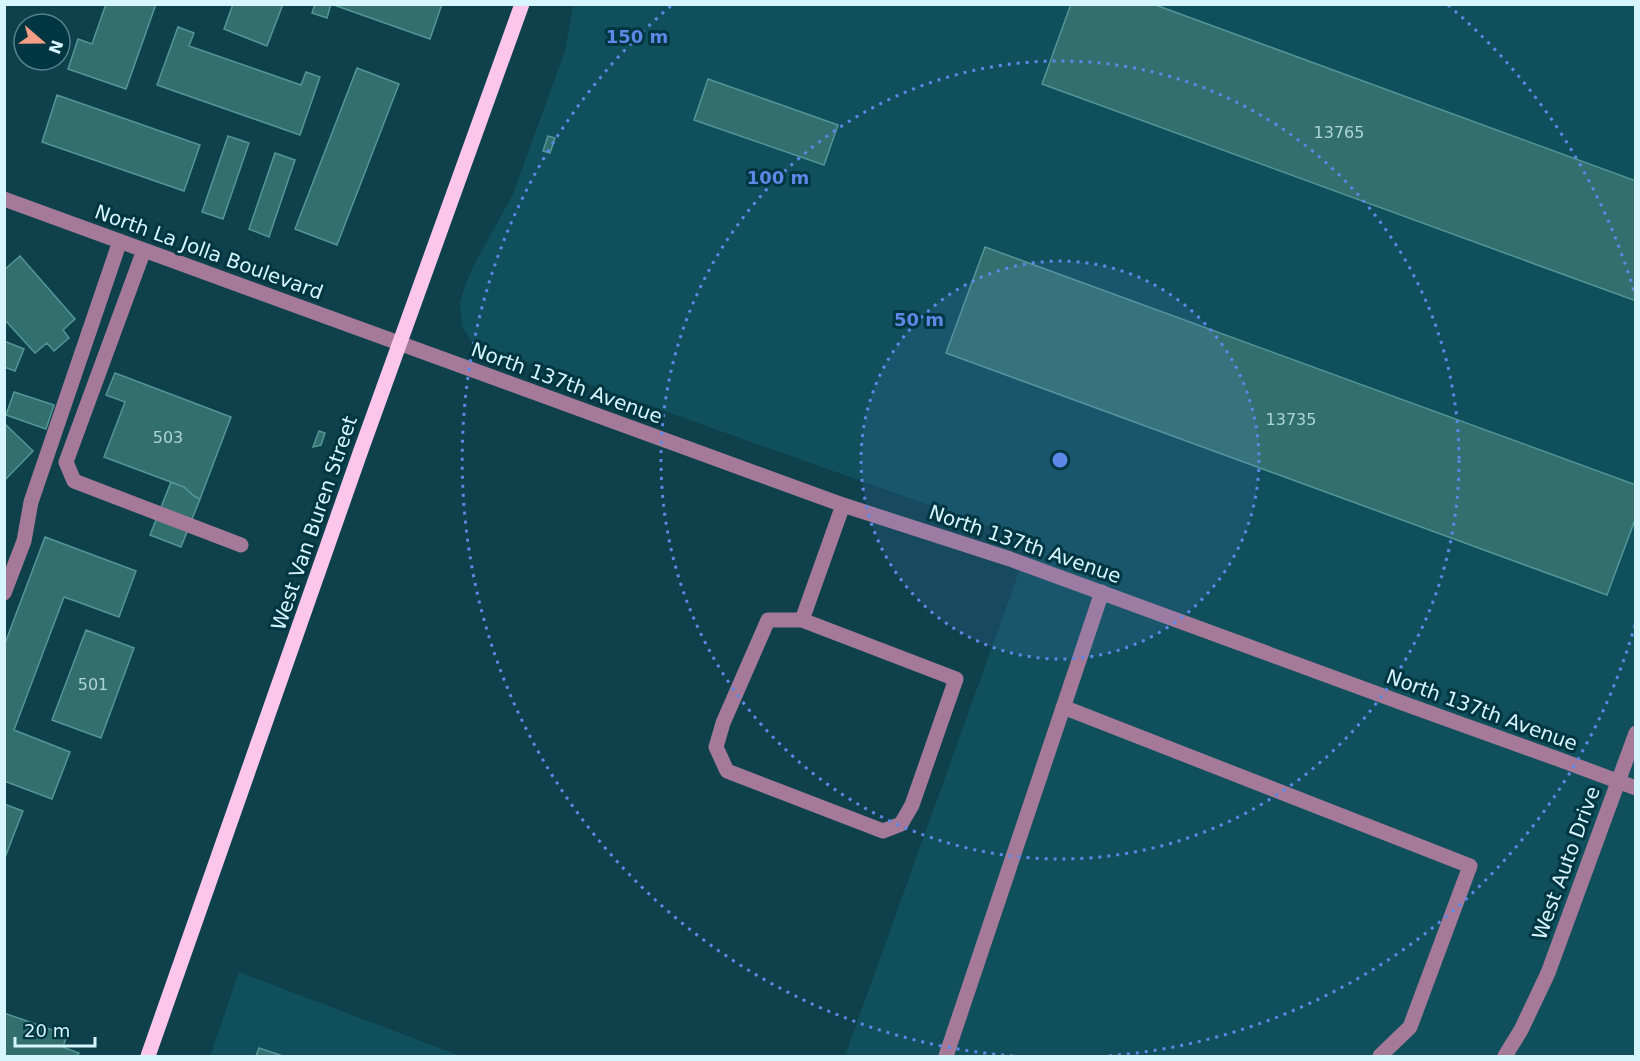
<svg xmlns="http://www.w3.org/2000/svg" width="1640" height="1061" font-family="'DejaVu Sans',sans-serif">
	<rect width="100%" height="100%" fill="#0e414c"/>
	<path fill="#104f5c" d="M573 5H1635V1056H845L1030 541 495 351 470 339 462 326 461 317 460 303 464 289 473 267 513 194 565 51Z
		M239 972 460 1056H210Z"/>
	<path fill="#336f6f" stroke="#539697" stroke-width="1.5" d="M106 4H156L126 89 68 69 78 39 92 44Z
		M233 4H283L267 46 224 29Z
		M315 4H331L327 18 312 13Z
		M331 4H442L430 39Z
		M1071 4H1153L1636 181V301L1042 84Z
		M178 27 194 33 189 46 301 85 306 72 320 77 300 135 157 85Z
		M357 68 399 84 337 245 295 229Z
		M708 79 838 125 824 165 694 120Z
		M57 95 200 145 184 191 42 142Z
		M228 136 249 143 223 219 202 212Z
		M548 136 555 138 550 153 543 151Z
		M275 153 295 160 269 237 249 229Z
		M985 247 1636 485V517L1607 595 946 353Z
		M20 256 75 319 63 330 69 338 54 351 47 343 35 353 4 319V270Z
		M4 341 24 349 15 371 4 367Z
		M115 373 231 417 200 499 194 496 184 487 104 457 125 402 106 395Z
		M14 392 54 405 46 429 6 415Z
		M4 423 33 451 5 480 4 479Z
		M319 431 325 433 321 445 313 447Z
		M171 482 184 487 194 496 200 499 181 547 150 535Z
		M45 537 136 571 119 617 64 597 14 730 70 752 52 799 4 781V646Z
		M86 630 134 648 101 738 52 720Z
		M4 804 23 811 4 860Z
		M4 1013 67 1035 63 1047 79 1053 77 1056H4Z
		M259 1048 283 1056H256Z"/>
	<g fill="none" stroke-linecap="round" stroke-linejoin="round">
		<path stroke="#a57a99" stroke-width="15" d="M4 199 843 505 1010 559 1408 705 1558 759 1636 788
			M144 250 66 462 74 481 241 545
			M4 593 24 541 31 502 120 241
			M802 620 956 679 912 805 901 824 883 831 727 771 716 747 723 723 768 620H802L843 505
			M1063 707 1470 866 1410 1027 1380 1056
			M946 1056 1102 592
			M1505 1056 1521 1030 1548 973 1636 733"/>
		<path stroke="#fcc6ec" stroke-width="15" d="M148 1056 360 453 522 4"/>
	</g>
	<circle cx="1060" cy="460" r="199" fill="#5e88e5" fill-opacity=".12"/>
	<g fill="none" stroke="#5e88e5" stroke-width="3" stroke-dasharray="3 6">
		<circle cx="1060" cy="460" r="199"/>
		<circle cx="1060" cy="460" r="399"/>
		<path d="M1635 625A598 598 0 0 1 1107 1056M1013 1056A598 598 0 0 1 672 5M1448 5A598 598 0 0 1 1635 295"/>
	</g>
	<g text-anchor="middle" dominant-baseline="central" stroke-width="6" stroke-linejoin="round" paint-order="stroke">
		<g font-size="16" fill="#add4da">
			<text x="1339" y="132">13765</text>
			<text x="1291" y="419">13735</text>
			<text x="168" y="437">503</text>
			<text x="93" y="684">501</text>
		</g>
		<g font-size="20" fill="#d6f5fe" stroke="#003641">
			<text transform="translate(209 252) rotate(20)">North La Jolla Boulevard</text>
			<text transform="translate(567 383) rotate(20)">North 137th Avenue</text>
			<text transform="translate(314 523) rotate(-71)">West Van Buren Street</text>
			<text transform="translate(1025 544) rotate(19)">North 137th Avenue</text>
			<text transform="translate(1482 710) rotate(20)">North 137th Avenue</text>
			<text transform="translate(1566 863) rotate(-70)">West Auto Drive</text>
		</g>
	</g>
	<circle cx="1060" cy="460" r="9" fill="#5e88e5" stroke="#003641" stroke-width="3"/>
	<g font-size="18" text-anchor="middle" font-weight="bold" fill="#5e88e5" stroke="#003641" stroke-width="6" stroke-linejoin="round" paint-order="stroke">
		<text x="637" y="43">150 m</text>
		<text x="778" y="184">100 m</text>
		<text x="919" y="326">50 m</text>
	</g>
	<rect width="1640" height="1061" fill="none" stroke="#d6f5fe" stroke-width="12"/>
	<g transform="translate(42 42) rotate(110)"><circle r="28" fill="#003641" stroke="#56828d" stroke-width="1.5"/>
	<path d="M0-4.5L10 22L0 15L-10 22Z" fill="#f49e86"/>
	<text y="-9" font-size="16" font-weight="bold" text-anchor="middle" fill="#d6f5fe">N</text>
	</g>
	<path d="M15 1037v9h80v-9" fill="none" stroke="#d6f5fe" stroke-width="3"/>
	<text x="24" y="1037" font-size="18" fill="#d6f5fe" stroke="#003641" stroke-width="4.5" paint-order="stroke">20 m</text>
</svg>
